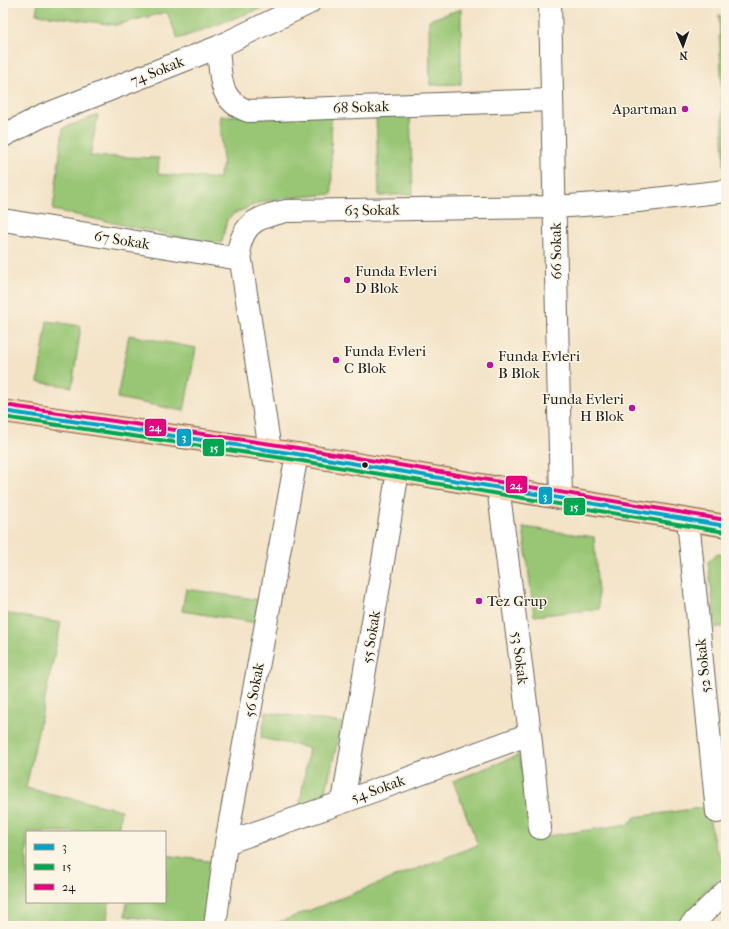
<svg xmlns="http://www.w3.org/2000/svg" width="729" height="929" font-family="'IM FELL French Canon',serif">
	<rect width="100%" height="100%" fill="#fcf5e5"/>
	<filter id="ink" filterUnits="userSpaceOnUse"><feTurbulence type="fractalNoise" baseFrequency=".025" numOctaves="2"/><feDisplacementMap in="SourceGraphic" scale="8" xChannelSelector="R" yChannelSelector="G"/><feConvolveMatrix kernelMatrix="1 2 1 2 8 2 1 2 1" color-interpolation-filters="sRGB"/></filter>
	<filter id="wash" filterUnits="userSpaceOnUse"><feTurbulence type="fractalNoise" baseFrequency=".012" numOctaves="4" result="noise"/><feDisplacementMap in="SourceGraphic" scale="16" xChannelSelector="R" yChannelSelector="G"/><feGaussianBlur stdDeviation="0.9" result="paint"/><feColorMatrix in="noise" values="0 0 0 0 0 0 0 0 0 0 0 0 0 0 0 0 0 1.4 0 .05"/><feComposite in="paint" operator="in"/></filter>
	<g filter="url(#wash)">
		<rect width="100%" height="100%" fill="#f3e3c7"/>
		<path fill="#99c674" stroke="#5a7148" d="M38 3H276L178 39 167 12 115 25 36 14Z
			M461 9V84L430 85 429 20Z
			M719 14 726 22V166H724Z
			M331 113 332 194 278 199 258 203 233 214 227 220 222 242 212 244 53 210 63 128 98 115 90 156 159 158 158 174 218 179 223 165 220 116Z
			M410 114 413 194 379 196 376 115Z
			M47 321 81 326 72 387 38 382Z
			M129 335 196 348 184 411 117 398Z
			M523 527 594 537 599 609 534 616Z
			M716 554 726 555V626L716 628 708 562Z
			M186 589 261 600 257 623 182 611Z
			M3 613 61 623 26 788 121 810 118 832H27V902H109L106 926H7L3 925Z
			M266 712 342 723 324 798 299 809 309 748 261 738Z
			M726 715V746H723L719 716Z
			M519 755 535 838 629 824 635 817 707 807 715 847 726 867V871L675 926H269L478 845 453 781Z
			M165 855 215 862 206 926H197L125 916 127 902H165Z"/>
	</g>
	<g filter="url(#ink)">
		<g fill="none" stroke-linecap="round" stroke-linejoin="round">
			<g stroke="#676258" stroke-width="24">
				<path id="minor" d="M550 3 561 498
					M218 47C221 75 217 100 248 111L552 100
					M3 136 40 117 218 47 309 3
					M3 220 240 259
					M270 450 239 248C245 220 261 217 286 211L555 207 638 201 726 191
					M498 487 530 734 540 828
					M688 520 717 812
					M343 802 398 471
					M226 843 343 802 530 734
					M215 926 226 843 297 454
					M690 926 726 891"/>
			</g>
			<g stroke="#676258" stroke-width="24">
				<path id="major" d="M3 411 297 454 726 526"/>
			</g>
			<use href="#minor" stroke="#fff" stroke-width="22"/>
			<use href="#major" stroke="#fbbb8c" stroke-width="22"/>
			<g stroke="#fcf5e5" stroke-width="7">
				<path id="bus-1" d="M3 411 297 454 726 526"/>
			</g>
			<g stroke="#fcf5e5" stroke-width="7">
				<path id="bus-2" d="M3 417 296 460 725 532"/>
			</g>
			<g stroke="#fcf5e5" stroke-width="7">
				<path id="bus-3" d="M4 405 298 448 726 520"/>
			</g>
			<use href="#bus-1" stroke="#01a2c5" stroke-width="4"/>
			<use href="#bus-2" stroke="#00a651" stroke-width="4"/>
			<use href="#bus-3" stroke="#e5007d" stroke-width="4"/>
		</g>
	</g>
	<g fill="#b5179e" stroke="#fcf5e5" stroke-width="1.5">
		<circle cx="685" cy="109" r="4"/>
		<circle cx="347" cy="280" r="4"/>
		<circle cx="336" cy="360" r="4"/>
		<circle cx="490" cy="365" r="4"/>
		<circle cx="632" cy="408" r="4"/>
		<circle cx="479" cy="601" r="4"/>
	</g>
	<circle fill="#1c1c1c" stroke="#fcf5e5" stroke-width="1.5" cx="365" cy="465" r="3.5"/>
	<g text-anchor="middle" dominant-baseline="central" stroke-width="3" stroke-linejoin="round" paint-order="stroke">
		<g font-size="15" fill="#1c1c1c" stroke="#fcf5e5">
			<text transform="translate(157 71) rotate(-22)">74 Sokak</text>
			<text transform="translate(361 107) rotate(-2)">68 Sokak</text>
			<text transform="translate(372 210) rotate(-1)">63 Sokak</text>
			<text transform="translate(122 240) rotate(9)">67 Sokak</text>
			<text transform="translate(556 251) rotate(-91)">66 Sokak</text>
			<text transform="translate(371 637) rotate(-81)">55 Sokak</text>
			<text transform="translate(520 658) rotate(83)">53 Sokak</text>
			<text transform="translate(703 666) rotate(-96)">52 Sokak</text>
			<text transform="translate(254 690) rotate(-80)">56 Sokak</text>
			<text transform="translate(378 789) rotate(-20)">54 Sokak</text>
		</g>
		<g font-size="15" fill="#1c1c1c" stroke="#fcf5e5" text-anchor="start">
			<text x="677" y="109" text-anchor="end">Apartman</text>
			<text x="355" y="271">Funda Evleri<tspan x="355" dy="17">D Blok</tspan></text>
			<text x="344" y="351">Funda Evleri<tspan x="344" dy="17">C Blok</tspan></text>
			<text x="498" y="356">Funda Evleri<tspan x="498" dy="17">B Blok</tspan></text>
			<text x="624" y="399" text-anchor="end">Funda Evleri<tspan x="624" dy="17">H Blok</tspan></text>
			<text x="487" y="601">Tez Grup</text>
		</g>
	</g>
	<g stroke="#fcf5e5" stroke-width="1.5">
		<rect x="144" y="418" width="23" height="19" rx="4" fill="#e5007d"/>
		<rect x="176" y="428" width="16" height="19" rx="4" fill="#01a2c5"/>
		<rect x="202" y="438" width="23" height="19" rx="4" fill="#00a651"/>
		<rect x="505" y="475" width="23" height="19" rx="4" fill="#e5007d"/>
		<rect x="538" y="486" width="15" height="19" rx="4" fill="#01a2c5"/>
		<rect x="563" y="497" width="23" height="19" rx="4" fill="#00a651"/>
	</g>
	<g font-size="11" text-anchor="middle" font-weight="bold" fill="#fff">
		<text x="155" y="431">24</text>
		<text x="184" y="441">3</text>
		<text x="214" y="452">15</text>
		<text x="516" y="489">24</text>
		<text x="545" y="500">3</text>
		<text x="574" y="511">15</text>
	</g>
	<rect width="729" height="929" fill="none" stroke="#fcf5e5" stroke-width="16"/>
	<rect x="26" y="831" width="140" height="72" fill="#fcf5e5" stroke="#a29e95"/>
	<rect x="34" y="844" width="20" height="6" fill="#01a2c5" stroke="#a29e95"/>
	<text x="62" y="851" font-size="12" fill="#1c1c1c">3</text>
	<rect x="34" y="864" width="20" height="6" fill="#00a651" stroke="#a29e95"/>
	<text x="62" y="871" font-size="12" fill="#1c1c1c">15</text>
	<rect x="34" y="884" width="20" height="6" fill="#e5007d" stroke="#a29e95"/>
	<text x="62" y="891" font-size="12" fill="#1c1c1c">24</text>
	<g transform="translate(683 46) rotate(178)" stroke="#fcf5e5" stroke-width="3" paint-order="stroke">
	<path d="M0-3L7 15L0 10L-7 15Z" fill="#1c1c1c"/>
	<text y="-6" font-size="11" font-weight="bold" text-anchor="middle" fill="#1c1c1c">N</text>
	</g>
</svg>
